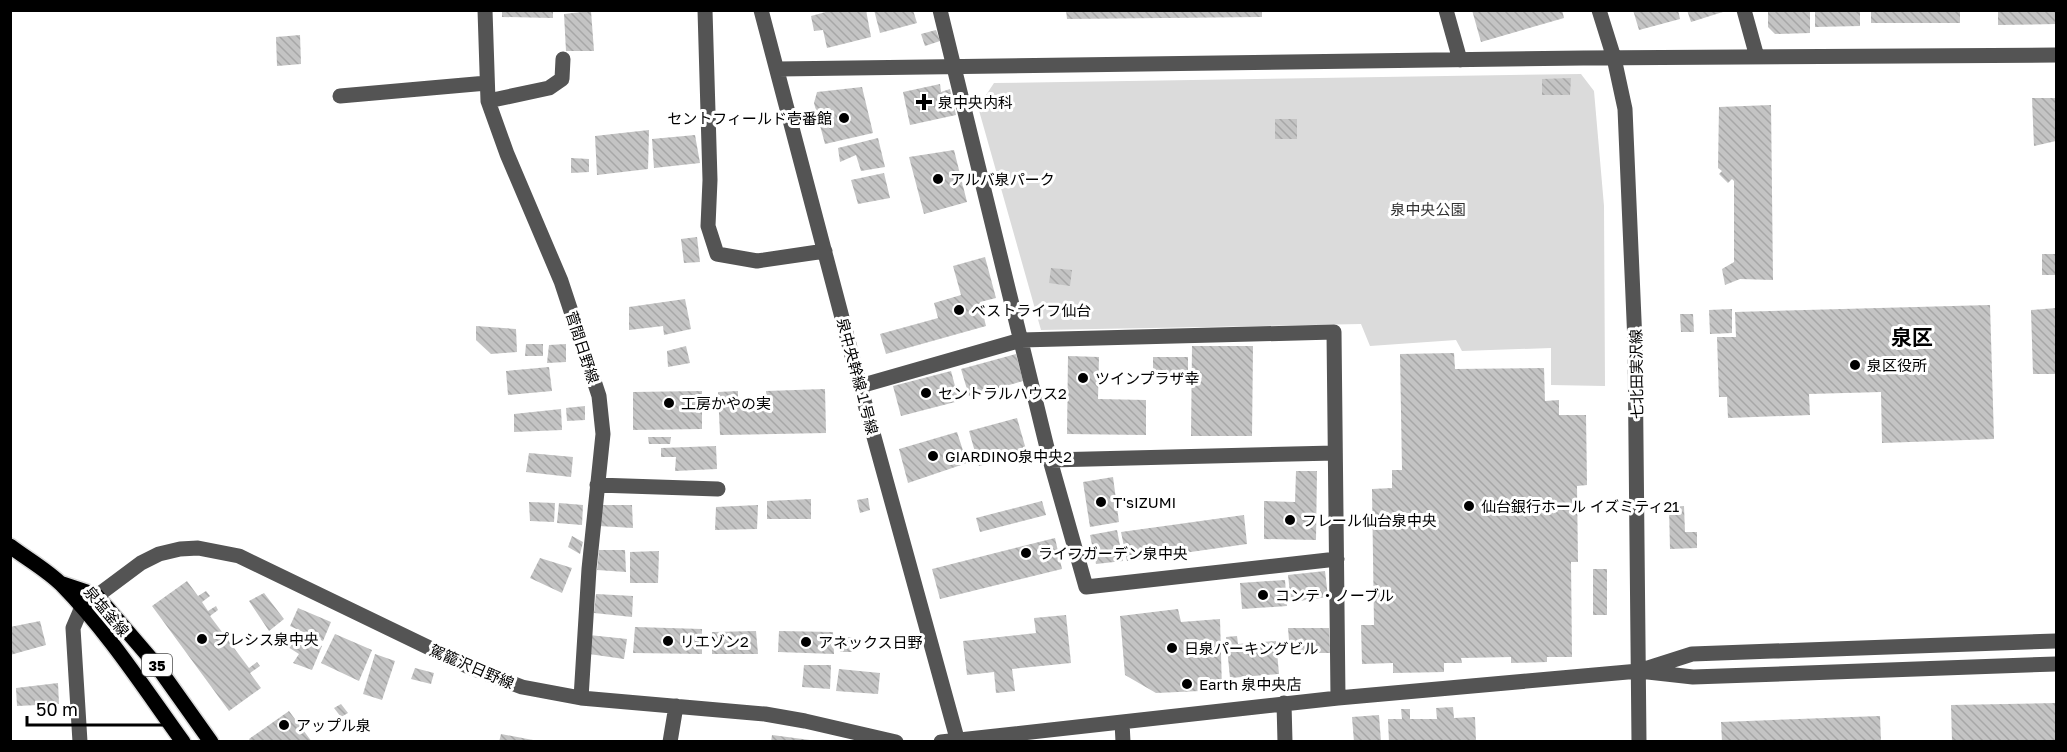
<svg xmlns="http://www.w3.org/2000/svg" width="2067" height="752" font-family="'Golos Text','Noto Sans JP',sans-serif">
	<defs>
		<pattern id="building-back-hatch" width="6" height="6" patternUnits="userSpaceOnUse" patternTransform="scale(1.5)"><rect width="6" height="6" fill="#c4c4c4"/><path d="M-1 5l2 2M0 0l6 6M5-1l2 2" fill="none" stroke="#a7a7a7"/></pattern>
	</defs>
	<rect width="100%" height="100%" fill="#fff"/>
	<path fill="#dbdbdb" d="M1581 74 1594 91 1604 206 1605 386 1551 385V348L1462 351 1456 340 1370 346 1361 324 1041 330 978 107 994 83Z"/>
	<path fill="url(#building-back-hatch)" d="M502 10H553V18L502 17Z
		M833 10H866L871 37 827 48 823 30 814 31 811 16Z
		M874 10H913L917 23 880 33Z
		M1066 10H1262V17L1067 19Z
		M1472 10H1562L1564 18 1481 42Z
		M1633 10H1678L1680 19 1639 30Z
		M1687 10H1726V11L1691 22Z
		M1768 10H1810V33L1775 34 1768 27Z
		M1815 10H1860V26L1815 27Z
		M1871 10H1960V23H1871Z
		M1998 10H2056V24L1998 25Z
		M591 11 594 51H566L564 14Z
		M936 30 940 41 925 46 921 34Z
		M300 35 301 64 277 66 276 37Z
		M1571 78 1570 95H1542V79Z
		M940 84 941 92 950 89 956 115 910 125 903 92Z
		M862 87 873 133 825 144 814 103 817 92Z
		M2032 98H2056V141L2034 146Z
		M1771 105 1773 280 1740 279 1725 285 1722 269 1734 262V181L1732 179 1728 183 1719 174 1722 171 1718 168 1719 107Z
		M1275 119H1297V139H1275Z
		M649 130 648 169 597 175 595 136Z
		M695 135 700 163 654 168 652 139Z
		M878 138 885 167 861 171 856 155 840 162 838 148Z
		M954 150 967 202 924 214 909 157Z
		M571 158 589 159V172L571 173Z
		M884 173 890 198 858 204 851 180Z
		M697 237 700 262 684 263 681 239Z
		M2042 254H2056V275H2042Z
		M985 257 996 298 980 302 986 326 886 354 880 334 938 318 934 303 961 295 953 266Z
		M1051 268 1072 270 1070 286 1049 283Z
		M685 299 691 329 664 335 663 326 629 330V307Z
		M1990 305 1994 439 1882 443 1881 392 1809 394 1810 415 1728 418 1727 397H1719L1717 337H1736L1735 312Z
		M2056 308V374H2033L2031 310Z
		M1732 309V333L1710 334 1709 310Z
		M1680 314H1693L1694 332H1681Z
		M476 326 516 329 517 352 491 354 476 340Z
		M526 344H543V356H525Z
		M566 344V362L547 363 549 345Z
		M686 346 690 363 668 367 667 351Z
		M1192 346H1253L1252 436H1191Z
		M1454 353 1455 369 1544 368 1545 401 1559 400V415H1586L1587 485 1577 486 1578 562H1571L1572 657H1547V662L1511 663V657L1461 658 1462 663H1444V672L1393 673V663L1362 664 1361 625H1374L1372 489 1392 488V470H1402L1400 354Z
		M1016 354 1023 381 969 396 961 369Z
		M1068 356 1099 357 1098 399 1146 400V435L1067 434Z
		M1153 357H1188V377L1153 378Z
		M549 367 552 391 508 395 506 371Z
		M951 371 959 401 901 416 893 386Z
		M825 389 826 433 720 435 718 392 738 391V407L767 406 766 391Z
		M702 391V429L633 430V392Z
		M585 406V420L567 421 566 408Z
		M561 409 562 430 514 432V414Z
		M1017 418 1027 453 979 466 969 431Z
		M957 432 967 463 908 483 899 449Z
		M648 437H671L670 444H649Z
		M716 446 717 469 675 471 676 457H661V448Z
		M529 453 573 457 571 477 526 472Z
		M1296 471H1317L1316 540 1264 539V501L1295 502Z
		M1113 477 1119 522 1090 527 1083 482Z
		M868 498 870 510 860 513 857 500Z
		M811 499V519H767V501Z
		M1042 501 1046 515 980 532 976 518Z
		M529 502 555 503 554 522 530 521Z
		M559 503 583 505 582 525 557 523Z
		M600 505H632L633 528 599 526Z
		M758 505 757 529 715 530 716 507Z
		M1684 506 1685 532H1697V548L1670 549 1669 507Z
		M1244 515 1247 544 1127 561 1121 532Z
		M1117 530 1123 561 1096 564 1090 535Z
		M572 536 583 542 580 554 568 547Z
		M1055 538 1062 569 940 599 932 569Z
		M599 550H625L626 572 597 570Z
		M659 551 658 583H630V552Z
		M540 558 572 568 562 593 530 578Z
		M1593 569H1607V615H1593Z
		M1325 571 1328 597 1291 602 1288 575Z
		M1285 580 1287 606 1242 609 1240 583Z
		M187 581 198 596 206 591 210 596 202 602 208 611 216 606 218 610 210 616 249 668 257 662 260 666 250 673 261 688 229 711 152 606Z
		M264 593 284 619 269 631 249 601Z
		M596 594 633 596 632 617 594 613Z
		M298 608 331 622 323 641 290 626Z
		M1178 609 1181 622 1220 619 1222 690 1156 693 1125 675 1120 616Z
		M1066 615 1071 663 1012 669 1015 691 996 693 994 672 967 675 963 641 1036 633 1034 618Z
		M40 621 46 645 10 655V627Z
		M635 627 702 629V654L633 653Z
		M1288 628H1329L1330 653H1290Z
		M756 631 758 654H712V632Z
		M779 631 833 632 834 654 778 652Z
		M335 634 372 650 359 681 321 663Z
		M589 635 627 639 624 659 589 654Z
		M291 636 322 646 312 670 293 663 299 654 288 647Z
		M1237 636 1238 644 1276 641 1279 674 1230 678 1226 637Z
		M839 637H852V652H840Z
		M375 654 395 661 382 700 363 694Z
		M804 665H831L830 689 802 687Z
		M415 668 434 673 431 684 411 679Z
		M839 669 880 673 878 694 836 691Z
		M58 683 59 704 17 706 16 688Z
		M2056 703V742H1952L1951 705Z
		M341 704 348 713 341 717 334 708Z
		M1453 707 1454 718 1475 717 1476 742H1389L1388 719H1402L1401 709H1410V719H1437L1436 708Z
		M289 711 312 742H251L249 739Z
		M1379 715 1381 742H1354L1352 717Z
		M1880 716 1881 742H1722L1721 722Z
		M501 734 533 740V742H499Z
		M772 735 810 740 809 742H771Z"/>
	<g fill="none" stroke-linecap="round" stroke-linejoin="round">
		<g stroke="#dbdbdb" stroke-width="18">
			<path id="major" d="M10 546C27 559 47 570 62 585 108 632 144 688 183 742
				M60 583 96 595 157 666 211 742"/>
		</g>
		<path stroke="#545454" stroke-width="15" d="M485 10 488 101 507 154 561 281 599 396 603 434 589 569 581 698
			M705 10 710 180 708 226 717 254 757 261 825 251
			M761 10 860 386 958 742
			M940 10 1050 460 1086 587 1337 559
			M1446 10 1460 60
			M1599 10 1614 58 1625 109 1635 343 1639 742
			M1744 10 1757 57
			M778 69 1583 58 2056 55
			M340 96 487 83
			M488 101 549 88 562 79 563 59
			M860 386 1021 340 1334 332 1338 698
			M1050 460 1335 453
			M597 485 718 489
			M1645 669 1692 654 2056 641
			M1284 703 1285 742
			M1122 722 1123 742
			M80 742 73 628 82 607 141 563 159 554 180 549 198 548 239 556 469 667 522 687 581 698 765 714 805 721 896 742
			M670 742 676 706
			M941 742 1338 698 1639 671 1693 677 2056 664"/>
		<use href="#major" stroke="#000" stroke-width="15"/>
	</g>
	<g fill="#000" stroke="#fff" stroke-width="2">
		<path d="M921 93h6v6h6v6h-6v6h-6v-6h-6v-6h6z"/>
		<circle cx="844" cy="118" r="6"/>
		<circle cx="938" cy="179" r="6"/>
		<circle cx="959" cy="310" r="6"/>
		<circle cx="1855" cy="365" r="6"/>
		<circle cx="1083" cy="378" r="6"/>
		<circle cx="926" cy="393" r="6"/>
		<circle cx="669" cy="403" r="6"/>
		<circle cx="933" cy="456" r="6"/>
		<circle cx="1101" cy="502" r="6"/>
		<circle cx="1469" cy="506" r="6"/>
		<circle cx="1290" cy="520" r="6"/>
		<circle cx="1026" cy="553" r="6"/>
		<circle cx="1263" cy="595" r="6"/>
		<circle cx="202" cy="639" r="6"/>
		<circle cx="668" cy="641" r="6"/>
		<circle cx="806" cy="642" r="6"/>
		<circle cx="1172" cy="648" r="6"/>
		<circle cx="1187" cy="684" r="6"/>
		<circle cx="284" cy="725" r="6"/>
	</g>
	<g text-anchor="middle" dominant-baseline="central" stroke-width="6" stroke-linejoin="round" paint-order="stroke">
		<rect fill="#fff" stroke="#4c4c4c" stroke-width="1.5" x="142" y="654" width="30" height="22" rx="4.5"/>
		<g font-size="14" font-weight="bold" fill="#000">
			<text x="157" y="665">35</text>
		</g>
		<g font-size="15" fill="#000" stroke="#fff" text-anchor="start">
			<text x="938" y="102">泉中央内科</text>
			<text x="832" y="118" text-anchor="end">セントフィールド壱番館</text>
			<text x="950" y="179">アルバ泉パーク</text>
			<text x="971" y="310">ベストライフ仙台</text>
			<text x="1867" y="365">泉区役所</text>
			<text x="1095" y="378">ツインプラザ幸</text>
			<text x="938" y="393">セントラルハウス2</text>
			<text x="681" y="403">工房かやの実</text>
			<text x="945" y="456">GIARDINO泉中央2</text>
			<text x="1113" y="502">T'sIZUMI</text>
			<text x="1481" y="506">仙台銀行ホール イズミティ21</text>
			<text x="1302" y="520">フレール仙台泉中央</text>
			<text x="1038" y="553">ライフガーデン泉中央</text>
			<text x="1275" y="595">コンテ・ノーブル</text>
			<text x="214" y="639">プレシス泉中央</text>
			<text x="680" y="641">リエゾン2</text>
			<text x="818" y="642">アネックス日野</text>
			<text x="1184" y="648">日泉パーキングビル</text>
			<text x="1199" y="684">Earth 泉中央店</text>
			<text x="296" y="725">アップル泉</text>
		</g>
		<g font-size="15" fill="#323232" stroke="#fff">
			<text x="1428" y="209">泉中央公園</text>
		</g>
		<g font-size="15" fill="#000" stroke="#fff">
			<text transform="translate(583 347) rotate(72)">菅間日野線</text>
			<text transform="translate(1636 374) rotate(-91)">七北田実沢線</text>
			<text transform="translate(858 376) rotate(75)">泉中央幹線１号線</text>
			<text transform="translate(107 611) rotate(50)">泉塩釜線</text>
			<text transform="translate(472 666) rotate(23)">駕籠沢日野線</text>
		</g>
		<g font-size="21" font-weight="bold" fill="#000" stroke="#fff">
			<text x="1912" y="337">泉区</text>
		</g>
	</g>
	<rect width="2067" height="752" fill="none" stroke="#000000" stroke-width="24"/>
	<path d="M27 716v9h140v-9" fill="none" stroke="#000000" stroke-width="3"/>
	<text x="36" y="716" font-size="18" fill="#000000" stroke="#ffffff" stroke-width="4.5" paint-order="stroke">50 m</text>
</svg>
